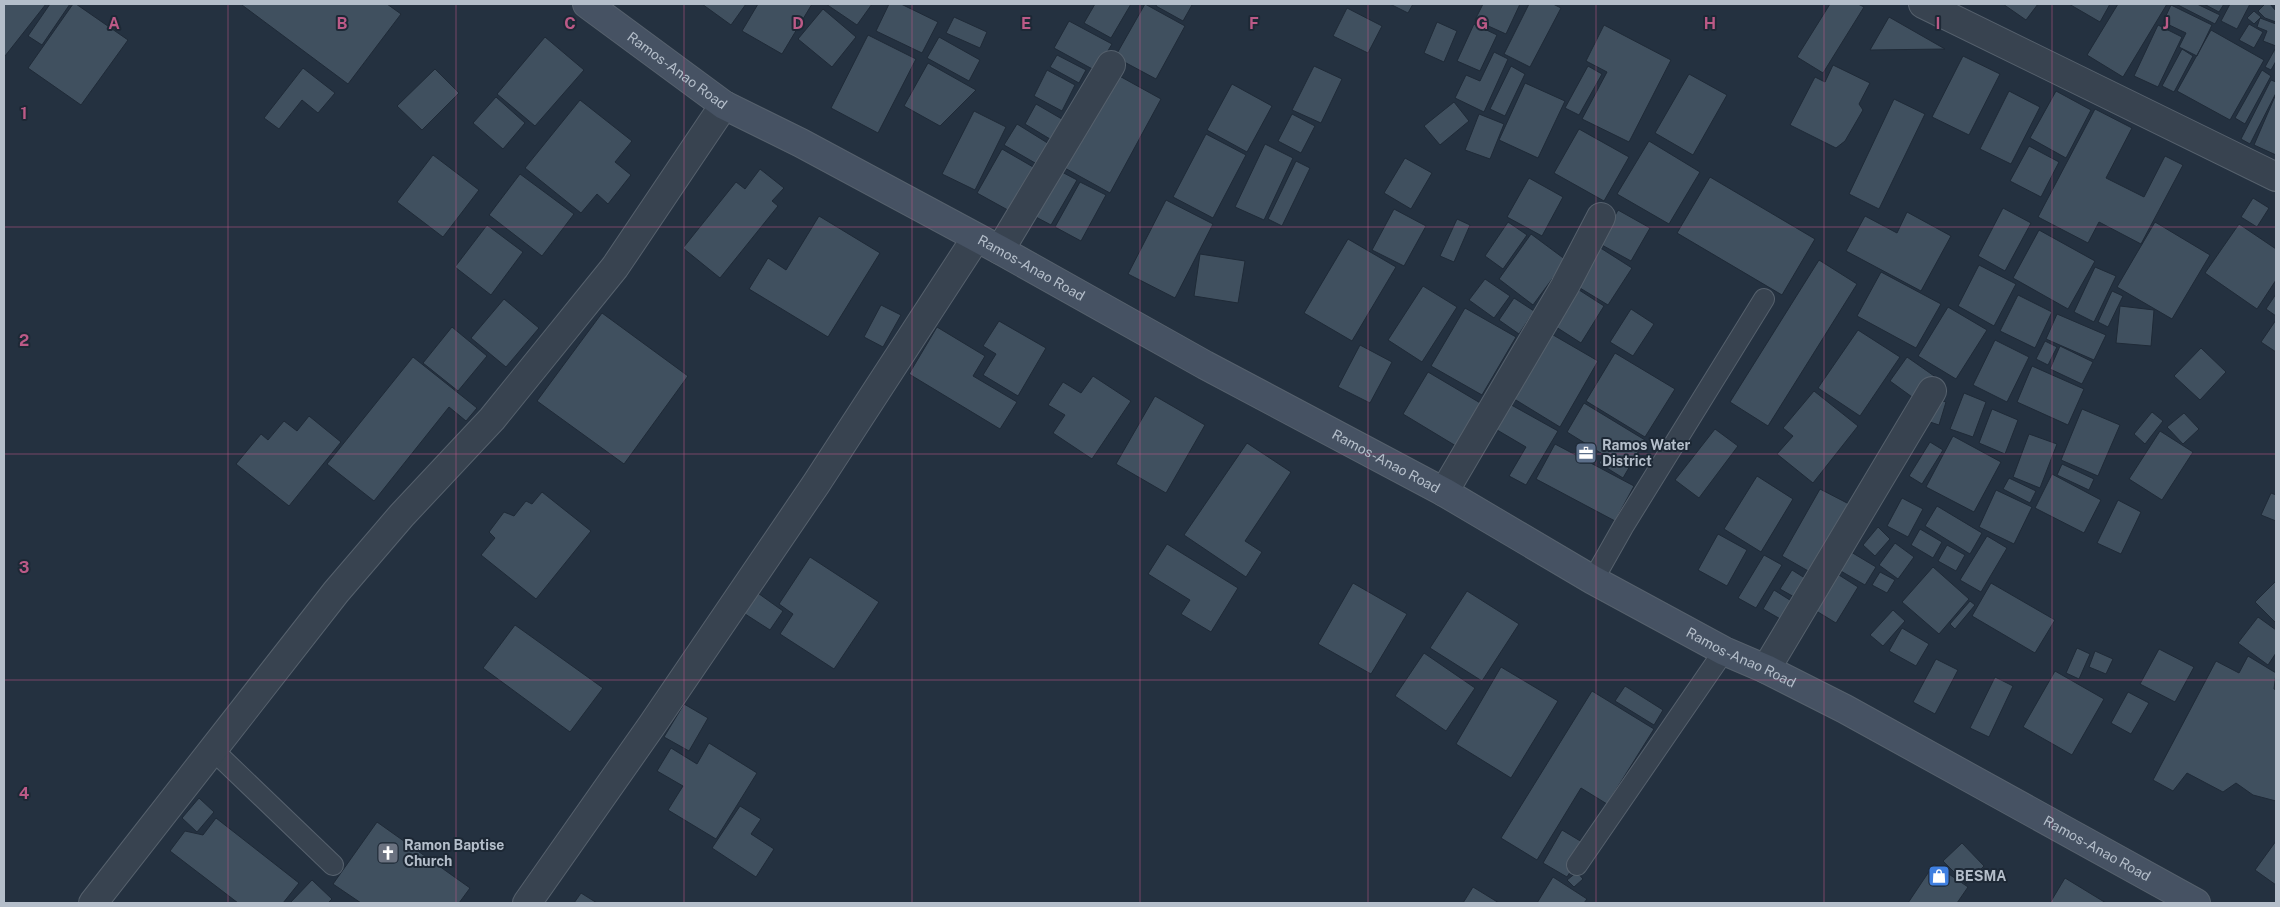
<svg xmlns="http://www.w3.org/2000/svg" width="2280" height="907" font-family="'Public Sans',sans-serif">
	<rect width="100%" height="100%" fill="#243140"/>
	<path fill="#40505f" stroke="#1f2a37" d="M4 4H46L5 56 4 55Z
		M50 4H70L42 45 28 36Z
		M73 4H76L128 40 81 105 28 68Z
		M243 4H387L401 14 348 84 242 5Z
		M702 4H746L731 25Z
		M758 4H812L782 54 742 31Z
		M826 4H872L857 25Z
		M889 4H901L938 22 922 53 876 31Z
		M1095 4H1131L1111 38 1084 23Z
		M1145 4 1185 26 1156 79 1115 57Z
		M1157 4H1190L1192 5 1183 21 1156 6Z
		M1390 4H1413L1408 13Z
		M1483 4H1520L1506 34 1475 20Z
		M1529 4H1553L1561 8 1530 67 1504 54Z
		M1830 4H1858L1864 7 1823 73 1797 57Z
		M2003 4H2038L2026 20Z
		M2069 4H2110L2100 22Z
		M2118 4H2167L2123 77 2087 55Z
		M2176 4H2197L2220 15 2215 24Z
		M2204 4H2224L2219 12Z
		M2230 4H2250L2237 29 2221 21Z
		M2265 4H2270L2276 11V22L2265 18 2258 11Z
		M2171 5 2212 25 2197 56 2179 47 2186 33 2163 22Z
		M1347 8 1382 26 1368 53 1333 36Z
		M823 9 856 37 832 67 798 39Z
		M2254 11 2261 17 2254 24 2247 18Z
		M954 17 987 32 980 48 946 33Z
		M1889 17 1945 49 1870 50Z
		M2260 18 2276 24V46L2263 41 2267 31 2257 27Z
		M1069 21 1112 44 1096 71 1054 48Z
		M1437 22 1457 31 1444 62 1424 53Z
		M1474 24 1497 35 1480 71 1457 61Z
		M2249 24 2263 32 2254 48 2239 40Z
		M1604 25 1671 60 1629 142 1582 119 1607 72 1586 61Z
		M2158 25 2182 37 2158 87 2134 76Z
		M2211 30 2264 60 2230 120 2177 91Z
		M868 35 916 59 878 133 831 108Z
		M545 37 584 70 535 126 497 94Z
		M939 37 980 60 969 81 927 58Z
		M2182 49 2193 56 2174 92 2162 86Z
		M2275 49 2276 61 2271 70 2265 67Z
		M1494 52 1508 59 1484 112 1455 98 1466 75 1480 81Z
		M1057 55 1086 70 1079 83 1050 67Z
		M1963 56 2000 74 1969 135 1932 117Z
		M928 63 976 90 940 126 904 106Z
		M1833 65 1870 83 1859 104 1863 110 1845 141 1836 148 1790 125 1815 77 1825 82Z
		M1314 66 1342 79 1321 123 1292 110Z
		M1511 66 1525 74 1505 116 1490 109Z
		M1588 66 1602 74 1579 115 1565 108Z
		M303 68 335 93 318 113 302 100 279 129 264 118Z
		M435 69 459 93 422 130 397 106Z
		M1047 70 1075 85 1062 111 1034 96Z
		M2262 70 2271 76 2245 124 2235 118Z
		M1114 73 1161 99 1110 193 1063 167Z
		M1689 74 1727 95 1693 155 1655 133Z
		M2271 80 2276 82V93L2250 144 2241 139Z
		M1525 83 1565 101 1538 158 1499 140Z
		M1232 84 1272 106 1247 152 1207 130Z
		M2009 91 2040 107 2011 164 1980 149Z
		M2056 91 2091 110 2066 158 2030 138Z
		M2276 94V155L2254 145Z
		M496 97 525 123 503 149 473 123Z
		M1894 99 1925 114 1879 209 1849 194Z
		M580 100 632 141 615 162 631 175 608 204 597 194 581 213 525 168Z
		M1454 102 1469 121 1440 145 1424 126Z
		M1036 104 1067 122 1055 142 1025 124Z
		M2095 109 2132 128 2106 178 2144 197 2165 156 2183 165 2141 244 2099 222 2088 243 2038 217Z
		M974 111 1006 127 975 190 942 174Z
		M1292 114 1315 126 1301 153 1278 141Z
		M1479 114 1504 124 1490 159 1465 150Z
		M1017 124 1054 147 1042 167 1004 145Z
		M1579 129 1629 157 1604 201 1554 173Z
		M1206 134 1246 155 1213 218 1173 197Z
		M1649 141 1700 172 1669 224 1617 194Z
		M1265 144 1293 158 1264 220 1235 207Z
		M2029 146 2059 162 2041 197 2010 181Z
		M1002 149 1040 171 1015 214 977 193Z
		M433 155 479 190 443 237 397 202Z
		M1405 158 1432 173 1411 209 1384 193Z
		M1296 161 1310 168 1282 226 1268 219Z
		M760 169 784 188 772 201 778 206 720 278 683 248 736 182 745 189Z
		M1060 171 1077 180 1051 225 1034 216Z
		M520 174 574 214 542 256 489 215Z
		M1710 177 1815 239 1782 295 1677 233Z
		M1529 178 1563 197 1542 236 1507 217Z
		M1080 182 1106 195 1081 241 1055 227Z
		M2253 198 2269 208 2257 227 2241 217Z
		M1166 200 1213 224 1175 298 1128 274Z
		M2003 208 2031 223 2005 271 1978 256Z
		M1394 209 1426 226 1404 266 1372 250Z
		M1618 210 1650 228 1631 261 1600 244Z
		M1907 212 1951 236 1921 291 1846 251 1865 216 1897 233Z
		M819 216 880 253 828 337 749 289 768 258 786 270Z
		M1457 219 1470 225 1454 262 1440 256Z
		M1508 222 1527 235 1503 269 1485 256Z
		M2155 222 2210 255 2172 319 2117 287Z
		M2239 224 2276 249V280L2257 309 2205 273Z
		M487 225 523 252 491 295 455 267Z
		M2039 230 2095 261 2068 309 2013 278Z
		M1531 234 1566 260 1533 305 1499 279Z
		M1348 239 1396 267 1352 341 1304 313Z
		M1599 247 1632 268 1608 305 1575 285Z
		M1200 254 1245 261 1238 303 1194 296Z
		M1819 260 1857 284 1768 426 1730 402Z
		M1979 265 2016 284 1994 326 1958 306Z
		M2095 267 2116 276 2094 322 2074 312Z
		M1881 272 1941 304 1916 348 1857 316Z
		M1485 279 1510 296 1494 318 1469 300Z
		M1423 286 1457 307 1422 362 1388 340Z
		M1576 288 1604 306 1581 343 1553 325Z
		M2112 291 2123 296 2108 327 2098 322Z
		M2276 294V316L2266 309Z
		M2018 295 2052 312 2035 348 2000 331Z
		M1514 298 1534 311 1519 334 1499 320Z
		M504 299 539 328 506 367 471 338Z
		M881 305 901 315 883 347 864 337Z
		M2120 306 2154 310 2151 346 2116 343Z
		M1948 307 1987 330 1956 379 1918 356Z
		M1465 308 1516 337 1482 395 1431 366Z
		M1631 309 1654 324 1633 356 1610 342Z
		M602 313 688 376 624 464 537 401Z
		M2057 314 2106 335 2094 360 2046 339Z
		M2276 320V352L2261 342Z
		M999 321 1046 348 1018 396 983 375 996 354 983 346Z
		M452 327 487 356 458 391 423 363Z
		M937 327 985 356 973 376 1017 402 1000 429 909 374Z
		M1858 330 1900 357 1860 416 1818 388Z
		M1548 332 1598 361 1560 427 1511 397Z
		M1995 340 2029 357 2007 402 1973 385Z
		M2045 341 2057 347 2048 365 2036 359Z
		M1360 345 1392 362 1370 403 1338 387Z
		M2060 346 2093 362 2082 384 2050 369Z
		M2201 348 2226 372 2200 400 2174 376Z
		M1615 353 1675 389 1645 437 1586 401Z
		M413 357 477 408 466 421 449 407 374 501 327 464Z
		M1907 357 1937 378 1919 402 1890 381Z
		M2032 366 2084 389 2068 425 2017 402Z
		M1428 372 1482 404 1456 446 1403 414Z
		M1093 376 1131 401 1092 459 1053 433 1065 415 1048 405 1063 382 1081 393Z
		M1814 391 1858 426 1813 483 1777 454 1793 436 1783 428Z
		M1964 393 1986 402 1973 437 1950 429Z
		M1155 396 1205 425 1166 493 1116 464Z
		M1934 398 1946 402 1939 425 1927 421Z
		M1506 402 1558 431 1526 485 1509 476 1526 447 1492 427Z
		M1584 403 1645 440 1623 478 1599 463 1604 455 1567 432Z
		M1992 409 2018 420 2005 454 1979 443Z
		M2082 409 2120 425 2098 476 2061 460Z
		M2152 412 2163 421 2145 444 2134 434Z
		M2184 413 2199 429 2183 444 2167 427Z
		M309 416 341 442 289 506 236 464 261 434 268 440 284 421 297 431Z
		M1715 429 1738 446 1699 498 1675 480Z
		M2160 431 2193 452 2162 500 2129 479Z
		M2029 434 2057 444 2040 488 2013 477Z
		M1953 436 2001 462 1974 512 1926 487Z
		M1930 442 1943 450 1922 484 1909 476Z
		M1247 443 1291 472 1245 541 1262 552 1246 577 1184 535Z
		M1555 444 1634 486 1615 521 1536 479Z
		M2062 464 2094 479 2089 490 2057 475Z
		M2052 474 2101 500 2084 533 2035 508Z
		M1757 476 1793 499 1761 552 1724 529Z
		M2009 478 2036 491 2030 503 2003 489Z
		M1820 489 1849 504 1810 572 1782 556Z
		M1996 490 2032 507 2014 544 1979 527Z
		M542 492 591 531 536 599 481 555 495 538 489 532 504 512 514 516 526 501 532 504Z
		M2271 493 2276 495V521L2261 515Z
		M1902 498 1923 509 1908 537 1887 526Z
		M2118 500 2141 512 2121 554 2097 543Z
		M1937 506 1982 533 1970 554 1925 526Z
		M1878 527 1890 539 1875 556 1863 545Z
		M1920 529 1942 542 1933 558 1911 545Z
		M1718 534 1747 550 1727 586 1698 570Z
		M1987 536 2007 548 1981 592 1960 580Z
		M1895 543 1914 557 1898 579 1879 565Z
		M1167 544 1238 588 1211 632 1181 614 1190 600 1148 574Z
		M1947 545 1965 555 1956 571 1938 561Z
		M1851 552 1876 567 1865 585 1839 570Z
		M1764 555 1782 565 1756 608 1738 598Z
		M810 557 879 602 834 669 780 634 793 614 779 604Z
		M1933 567 1969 599 1939 634 1902 602Z
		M1792 570 1808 580 1796 598 1780 589Z
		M1831 570 1858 587 1836 623 1808 606Z
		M1880 572 1895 580 1887 593 1872 585Z
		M2276 581V623L2255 602Z
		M1353 583 1407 614 1371 674 1318 644Z
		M1991 583 2055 620 2035 653 1972 616Z
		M1774 590 1793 602 1782 620 1763 609Z
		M755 591 783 611 770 630 742 612Z
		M1467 591 1519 624 1482 681 1430 648Z
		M1970 601 1975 605 1955 629 1950 624Z
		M1893 610 1905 621 1883 646 1870 635Z
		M2258 617 2276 630V653L2268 665 2238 643Z
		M515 625 603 688 570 732 483 668Z
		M1902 628 1929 644 1916 666 1889 651Z
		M2077 648 2090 654 2079 679 2066 673Z
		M2159 649 2194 667 2175 702 2140 684Z
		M2095 651 2113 659 2106 674 2089 667Z
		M1424 653 1475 688 1446 731 1395 696Z
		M2248 656 2276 673 2274 689 2276 690V801L2253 795 2236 783 2223 792 2187 773 2173 791 2153 780 2216 661 2239 673Z
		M1936 659 1958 670 1935 714 1913 702Z
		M1501 667 1558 701 1511 778 1456 744Z
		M2055 671 2104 699 2072 755 2023 727Z
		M1995 677 2013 686 1989 737 1970 728Z
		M1625 686 1663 710 1654 725 1615 701Z
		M1592 691 1654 729 1607 804 1581 788 1537 860 1501 838Z
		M2128 692 2149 703 2131 734 2111 723Z
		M684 704 708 718 689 751 664 737Z
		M709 743 757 773 716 839 668 810 683 786 657 771 671 748 697 764Z
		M199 798 214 812 197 832 182 818Z
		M740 806 761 819 751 834 774 849 756 877 712 848Z
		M216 818 299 883 283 903H238L170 851 185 831 203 835Z
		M377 822 470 888 459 903H361L333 884Z
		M1562 830 1587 845 1567 877 1543 863Z
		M2276 841V885L2255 870Z
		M1962 843 1984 866 1966 884 1943 861Z
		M1934 864 1968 887 1957 903H1908Z
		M1577 872 1583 879 1574 887 1567 880Z
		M1553 877 1587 899 1584 903H1537Z
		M2065 878 2106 903H2050Z
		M312 880 332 899 328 903H290Z
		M1473 887 1499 903H1463Z
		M581 893 597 903H574Z"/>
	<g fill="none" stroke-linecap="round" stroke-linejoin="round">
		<g stroke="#56616d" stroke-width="22">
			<path id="lane" d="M1593 580 1623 527 1764 299
				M212 749 333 865
				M1577 865 1724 651"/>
		</g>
		<g stroke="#56616d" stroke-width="30">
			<path id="street" d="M1923 4 2276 177
				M1000 250 1111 65
				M1444 492 1565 286 1601 217
				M1766 669 1932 391
				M93 903 336 592 402 515 492 419 615 267 724 105
				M527 903 652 725 816 484 976 238"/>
		</g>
		<g stroke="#56616d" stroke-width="30">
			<g id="secondary">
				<path id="s1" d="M587 4 724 105 801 143 1000 250 1205 365 1444 492 1593 580 1724 651 1766 669 1845 709 2196 903"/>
			</g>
		</g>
		<use href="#lane" stroke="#384350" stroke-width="20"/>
		<use href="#street" stroke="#384350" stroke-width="28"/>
		<use href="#secondary" stroke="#465263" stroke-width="28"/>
	</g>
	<path fill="none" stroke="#bc5a87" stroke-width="1" stroke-opacity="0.55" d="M228 4V903M456 4V903M684 4V903M912 4V903M1140 4V903M1368 4V903M1596 4V903M1824 4V903M2052 4V903M4 227H2276M4 454H2276M4 680H2276"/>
	<defs>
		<g id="office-square" transform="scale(1.125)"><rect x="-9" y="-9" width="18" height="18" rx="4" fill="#5c6f8a" stroke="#1d2835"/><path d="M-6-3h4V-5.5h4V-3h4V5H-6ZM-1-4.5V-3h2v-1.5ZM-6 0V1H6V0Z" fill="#fff"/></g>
		<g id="church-square" transform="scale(1.125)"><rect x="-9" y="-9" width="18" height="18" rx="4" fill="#6b7280" stroke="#1d2835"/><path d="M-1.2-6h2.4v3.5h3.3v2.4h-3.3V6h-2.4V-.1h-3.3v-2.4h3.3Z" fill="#fff"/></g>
		<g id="shop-square" transform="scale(1.125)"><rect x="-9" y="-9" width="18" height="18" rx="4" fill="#3f7fe0" stroke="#1d2835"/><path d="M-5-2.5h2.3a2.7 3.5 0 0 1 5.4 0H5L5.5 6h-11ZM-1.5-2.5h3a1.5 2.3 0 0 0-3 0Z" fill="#fff"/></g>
	</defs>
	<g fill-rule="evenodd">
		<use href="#office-square" x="1586" y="453"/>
		<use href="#church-square" x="388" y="853"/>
		<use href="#shop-square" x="1939" y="876"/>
	</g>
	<g text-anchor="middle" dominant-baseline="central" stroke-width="4" stroke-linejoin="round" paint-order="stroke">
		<g font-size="14" fill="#b4beca" stroke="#1d2835">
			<text stroke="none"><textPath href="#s1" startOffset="112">Ramos-Anao Road</textPath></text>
			<text stroke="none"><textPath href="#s1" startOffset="518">Ramos-Anao Road</textPath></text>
			<text stroke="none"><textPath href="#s1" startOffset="922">Ramos-Anao Road</textPath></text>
			<text stroke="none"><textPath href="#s1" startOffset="1328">Ramos-Anao Road</textPath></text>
			<text stroke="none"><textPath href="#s1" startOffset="1732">Ramos-Anao Road</textPath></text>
		</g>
		<g font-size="14" font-weight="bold" fill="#b4beca" stroke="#1d2835" text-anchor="start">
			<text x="1602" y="445">Ramos Water<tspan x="1602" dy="16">District</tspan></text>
			<text x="404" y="845">Ramon Baptise<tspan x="404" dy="16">Church</tspan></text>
			<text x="1955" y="876">BESMA</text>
		</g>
	</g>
	<g font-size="16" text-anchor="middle" font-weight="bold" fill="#bc5a87" stroke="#1d2835" stroke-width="4" stroke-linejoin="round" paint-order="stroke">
		<text x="114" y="29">A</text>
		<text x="342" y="29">B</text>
		<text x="570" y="29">C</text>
		<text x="798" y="29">D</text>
		<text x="1026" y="29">E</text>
		<text x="1254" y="29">F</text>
		<text x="1482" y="29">G</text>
		<text x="1710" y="29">H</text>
		<text x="1938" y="29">I</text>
		<text x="2166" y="29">J</text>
		<text x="24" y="119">1</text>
		<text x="24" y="346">2</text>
		<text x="24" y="573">3</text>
		<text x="24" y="799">4</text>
	</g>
	<rect width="2280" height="907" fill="none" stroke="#b4beca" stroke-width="10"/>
</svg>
